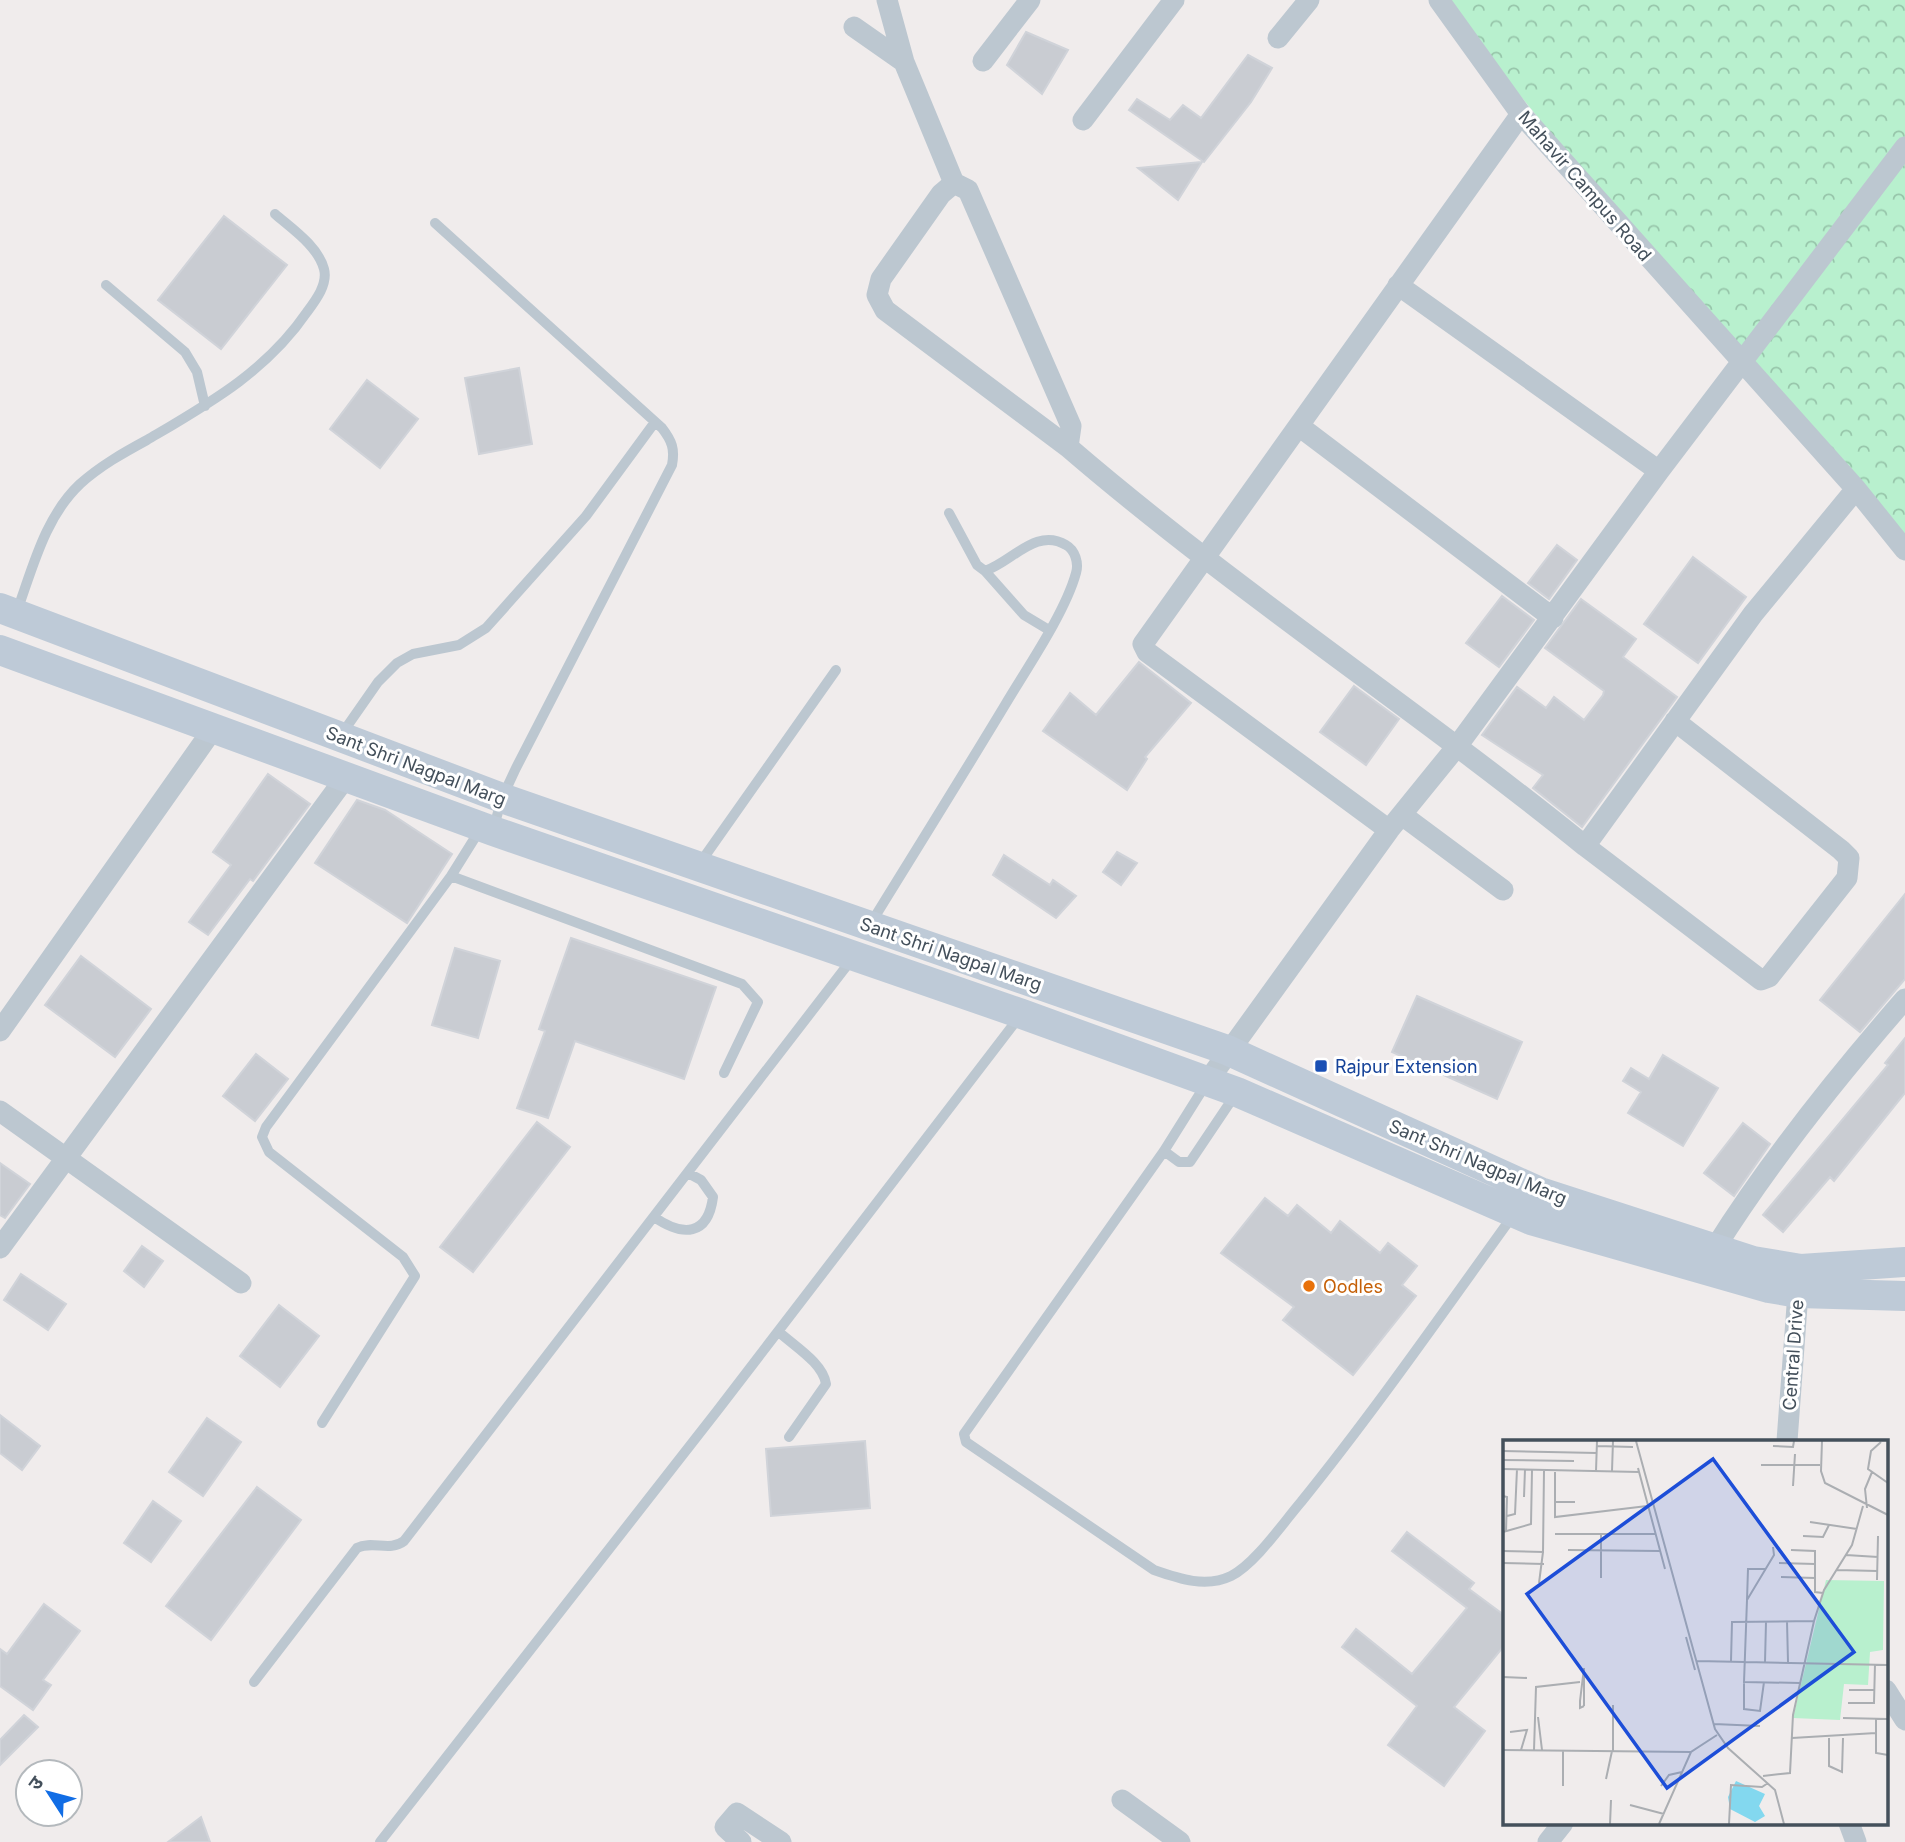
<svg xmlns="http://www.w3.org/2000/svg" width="1905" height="1842" font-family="Inter,'Noto Sans Devanagari',sans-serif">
	<defs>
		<pattern id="park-crowns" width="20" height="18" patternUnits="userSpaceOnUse" patternTransform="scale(1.75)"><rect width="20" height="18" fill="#b8f0ce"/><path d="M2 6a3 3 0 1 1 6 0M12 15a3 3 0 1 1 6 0" fill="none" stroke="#97c5aa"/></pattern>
	</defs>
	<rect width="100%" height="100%" fill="#f0ecec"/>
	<path fill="url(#park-crowns)" d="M1443 0H1905V540L1544 125Z"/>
	<path fill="#c9ccd2" stroke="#d0d3d9" stroke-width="2" d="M1026 32 1068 50 1042 94 1007 65Z
		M1248 55 1272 68 1251 102 1204 162 1129 110 1137 99 1170 120 1183 105 1201 118Z
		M1202 162 1178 200 1138 168Z
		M224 216 287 265 221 349 158 300Z
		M519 368 532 444 479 454 465 378Z
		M367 380 418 419 380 468 330 429Z
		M1557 545 1577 560 1549 599 1528 583Z
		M1693 557 1746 597 1698 663 1644 624Z
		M1502 596 1534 620 1499 667 1466 643Z
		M1581 599 1636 639 1623 657 1677 697 1582 827 1533 788 1543 775 1482 735 1517 687 1546 708 1554 697 1584 720 1603 695 1604 691 1545 648Z
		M1139 662 1191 703 1145 757 1147 759 1127 790 1043 731 1070 693 1096 715Z
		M1354 686 1399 719 1366 765 1320 732Z
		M268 774 310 804 253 881 250 879 208 935 189 922 231 865 213 852Z
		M357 800 385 810 452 854 407 923 315 863Z
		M1117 852 1137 863 1121 885 1103 872Z
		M1004 855 1050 885 1053 880 1076 896 1056 918 993 875Z
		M1905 894V979L1860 1032 1820 1000Z
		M571 938 716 987 684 1079 575 1041 548 1118 517 1108 545 1031 539 1029Z
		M455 948 500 961 478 1038 432 1025Z
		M81 956 151 1009 115 1057 45 1005Z
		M1417 996 1522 1042 1497 1099 1392 1052Z
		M1905 1038V1093L1834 1181 1830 1177 1783 1232 1763 1215 1888 1065 1885 1063Z
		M256 1054 288 1079 255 1121 223 1096Z
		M1663 1055 1718 1088 1683 1146 1628 1113 1641 1092 1623 1081 1631 1068 1649 1079Z
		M537 1122 570 1147 473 1272 440 1247Z
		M1743 1123 1770 1144 1734 1196 1704 1173Z
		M0 1163 30 1184 5 1218 0 1215Z
		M1265 1198 1288 1216 1297 1205 1331 1233 1340 1221 1380 1253 1388 1243 1417 1266 1402 1285 1416 1296 1353 1375 1283 1320 1294 1307 1221 1253Z
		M142 1246 163 1261 144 1287 124 1271Z
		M21 1274 66 1304 48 1330 4 1300Z
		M279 1305 319 1336 280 1387 240 1356Z
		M0 1415 40 1446 22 1470 0 1453Z
		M207 1418 241 1442 203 1496 169 1472Z
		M865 1441 870 1508 771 1516 766 1449Z
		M257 1487 301 1520 211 1640 166 1606Z
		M153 1501 181 1521 151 1562 124 1543Z
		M1407 1532 1474 1583 1469 1589 1504 1615V1646L1454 1707 1485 1731 1444 1786 1388 1745 1417 1706 1342 1647 1356 1629 1412 1674 1467 1608 1392 1551Z
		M44 1604 80 1631 43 1680 51 1685 33 1710 0 1686V1649L7 1654Z
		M24 1715 38 1727 0 1765V1740Z
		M201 1817 210 1842H168Z"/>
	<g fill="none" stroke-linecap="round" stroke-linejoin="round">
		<path stroke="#bcc7d0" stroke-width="10" d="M435 223 662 428C672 441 675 449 672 465L516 768 502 798 493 830
			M106 285 185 352 197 372 205 406
			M985 571 1024 615 1049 630
			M17 611C33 567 45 517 80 484 100 466 123 453 147 440 208 404 266 372 307 312 316 300 328 284 324 269 318 246 291 228 275 214
			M341 735 378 682 397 663 413 654 459 645 486 628 586 516 655 422
			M700 863 836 670
			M451 876 742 984 758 1002 724 1073
			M871 923C916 850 961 778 1005 705 1027 668 1065 613 1076 573 1079 563 1075 550 1066 545 1036 527 1012 562 985 571L977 565 949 513
			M1206 1084 1164 1151 964 1434 966 1442 1154 1570C1180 1579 1206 1588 1231 1576 1255 1564 1283 1523 1301 1502 1376 1409 1444 1311 1514 1214
			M1164 1151 1179 1162H1190L1235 1095
			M654 1217C683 1237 708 1236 713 1197L701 1180 688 1173
			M779 1332C794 1346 823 1363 826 1384L789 1437
			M322 1423 415 1276 403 1257 269 1152 262 1137 266 1127 451 876 481 828
			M254 1682 357 1548C372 1540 390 1552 404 1541L852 959
			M380 1842 717 1411 1020 1016"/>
		<path stroke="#bcc7d0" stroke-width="21" d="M887 0 904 62
			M1439 0 1521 114 1856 489 1905 550
			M854 27 904 62 954 183 968 190 1071 426 1068 447C1233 589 1416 709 1585 846L1753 614 1856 489
			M1278 38 1309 0
			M983 61 1030 0
			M1083 120 1174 0
			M954 183 941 194 881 279 877 295 885 310 1068 447
			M1398 285 1659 471
			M1299 426 1553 618
			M1402 815 1503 890
			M1389 830 1147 652 1143 644 1521 114
			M1585 846 1761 980 1769 977 1847 878 1849 858 1841 850 1675 721
			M0 1031 213 729
			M1207 1082 1389 830 1458 745 1659 471 1905 147
			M0 1111 241 1283
			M0 1248 346 777
			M1715 1248C1771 1159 1836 1078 1905 999
			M1787 1441 1799 1279
			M1886 1690 1905 1720
			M1122 1800 1180 1842
			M1849 1823 1856 1842
			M741 1842 725 1827 737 1813 781 1842
			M1548 1842 1563 1823"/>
		<path stroke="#becad7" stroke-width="30" d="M0 608 502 798 1227 1050 1540 1192 1753 1261 1801 1269 1905 1262
			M0 650 493 831 1022 1014 1237 1092 1531 1220 1769 1288 1798 1293 1905 1296"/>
	</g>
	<rect fill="#1a4fb4" stroke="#fff" stroke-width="2.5" x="1314" y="1059" width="14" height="14" rx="3.5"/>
	<circle fill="#e8710a" stroke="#fff" stroke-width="2.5" cx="1309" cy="1286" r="7"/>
	<g text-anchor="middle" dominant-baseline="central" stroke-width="6" stroke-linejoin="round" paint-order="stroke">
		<g font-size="18" fill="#44505b" stroke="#fff">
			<text transform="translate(1585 186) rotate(49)">Mahavir Campus Road</text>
			<text transform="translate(416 766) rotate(21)">Sant Shri Nagpal Marg</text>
			<text transform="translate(951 954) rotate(19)">Sant Shri Nagpal Marg</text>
			<text transform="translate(1478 1162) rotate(23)">Sant Shri Nagpal Marg</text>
			<text transform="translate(1793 1355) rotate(-86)">Central Drive</text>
		</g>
		<g font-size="18" fill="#164399" stroke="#fff" text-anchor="start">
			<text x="1335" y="1066">Rajpur Extension</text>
		</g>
		<g font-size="18" fill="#c56008" stroke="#fff" text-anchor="start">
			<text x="1323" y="1286">Oodles</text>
		</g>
	</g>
	<g transform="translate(1503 1440)">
		<rect width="385" height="385" fill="#f0ecec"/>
		<path d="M323 140 381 141 380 210 367 212 365 245 341 244 337 280 290 278Z" fill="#b8f0ce"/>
		<path d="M233 341 262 354 256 366 262 376 252 382 227 369 225 357Z" fill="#83d8ef"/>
		<path fill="none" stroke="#abaeb2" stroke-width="2" d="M133 1 212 289 225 308 272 350 281 384M319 1 318 31 322 43 385 75M378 2 368 11 365 29 385 43M94 6 130 7M270 6 290 7 291 1M0 11 94 13M0 20 71 21M258 25H317M135 28 162 129M0 29 136 32M52 30V77L144 66M93 31 94 1M109 31 110 1M290 46 292 14M0 56 4 57 3 92M21 57 22 29M51 62H72M364 68 362 49 369 32M4 76 12 74 14 29M307 82 354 89M0 92 28 84 29 30M52 94H152M98 95V138M300 96 320 97 326 85M270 107 271 115 244 160 241 242 297 243M65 110 157 111M288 110 312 111V152L320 153M0 111 40 112 41 30M343 115 375 117M0 123 41 124M276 123 312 124M334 130 374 131M278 137 312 138M374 140 375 96M36 143 40 112M244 160 245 129H262M284 181 285 222M183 197 192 230M194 221 385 225M228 221 229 182 311 181M262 222 263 182M0 237 24 238M241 242V269L257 271 261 242M346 250H372M345 263H371L372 224M110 265V311M81 266 77 268V261L81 228M81 266V228M35 277 39 310M340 278 385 279M373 279V313L385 315M211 284 257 286M7 292 24 290 18 310M289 298 373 293M326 298V326L339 332 340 298M0 310 188 312M31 310 33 247 77 242M260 336 287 333 290 275 311 181 321 150 349 105 360 66M103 339 109 311M60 346V310M158 346 166 335 179 332M127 365 161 374M107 384 108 360M156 384 188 312 214 295M226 384 228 345 259 347 265 343"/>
		<path fill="#1d4ed8" fill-opacity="0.15" stroke="#1d4ed8" stroke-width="3.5" d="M210 19 351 212 164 348 24 154Z"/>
		<rect width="385" height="385" fill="none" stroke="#44505b" stroke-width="3.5"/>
	</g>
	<g transform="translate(49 1793) rotate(306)"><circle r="33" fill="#ffffff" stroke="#b4b9bd" stroke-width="2"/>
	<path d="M0-5L12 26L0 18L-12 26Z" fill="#116de5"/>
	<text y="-10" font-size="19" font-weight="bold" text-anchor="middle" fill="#44505b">उ</text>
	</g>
</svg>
